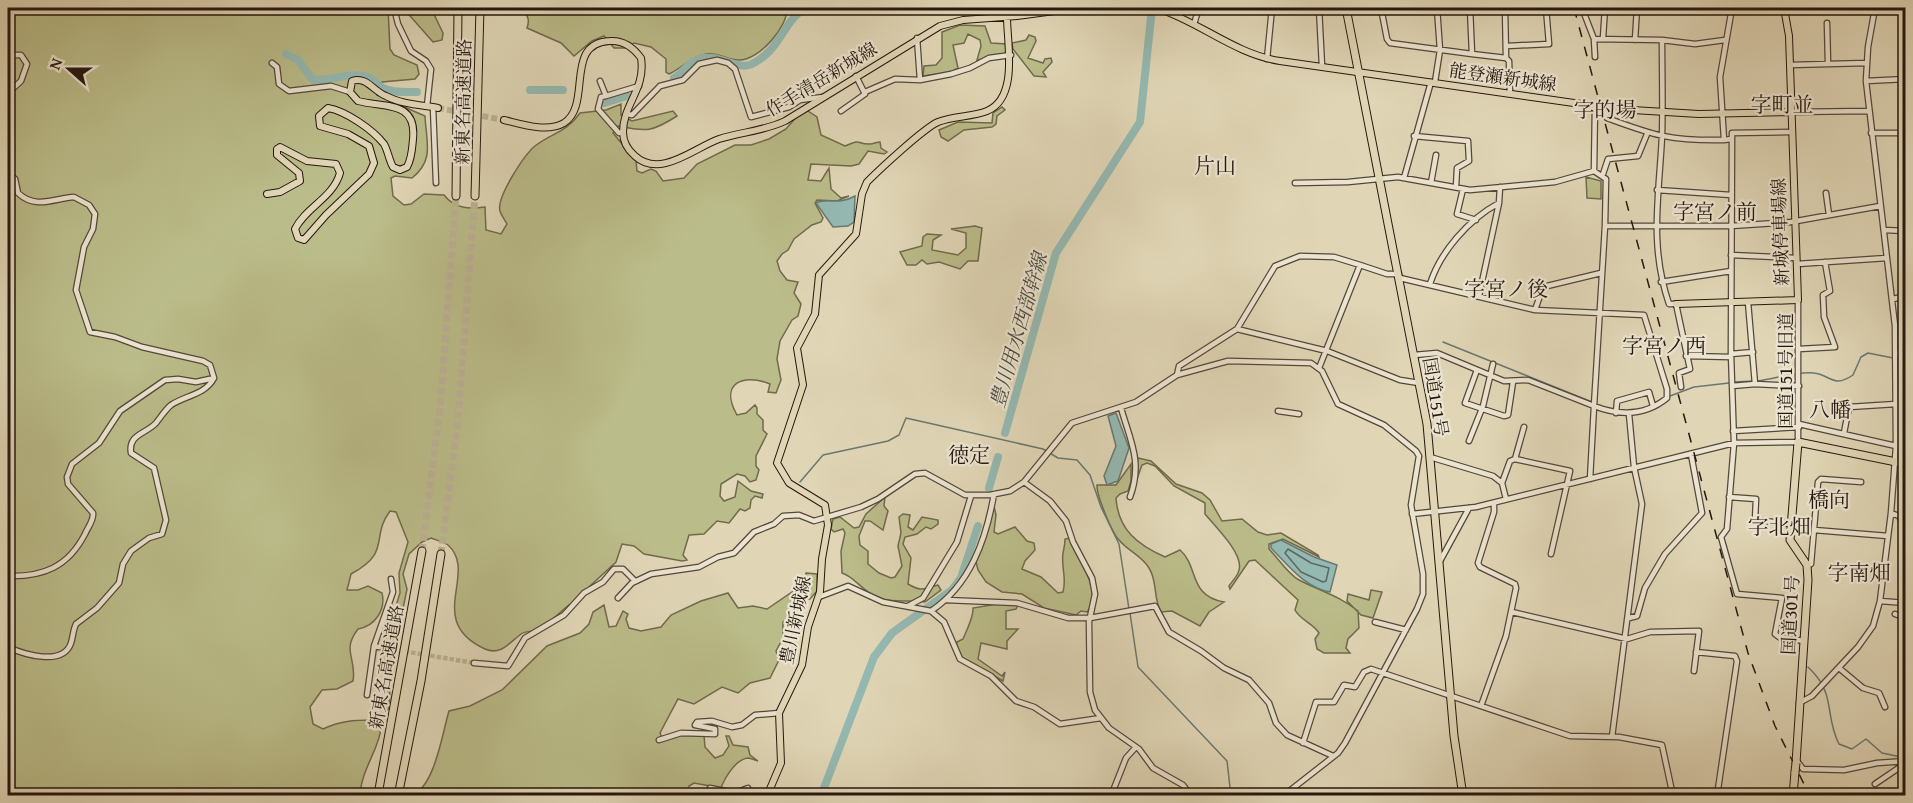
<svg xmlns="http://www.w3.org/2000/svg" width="1913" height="803" font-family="'Gentium Book Plus','Noto Serif JP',serif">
	<rect width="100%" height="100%" fill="#e0d6b6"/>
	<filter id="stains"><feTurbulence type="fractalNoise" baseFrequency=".00333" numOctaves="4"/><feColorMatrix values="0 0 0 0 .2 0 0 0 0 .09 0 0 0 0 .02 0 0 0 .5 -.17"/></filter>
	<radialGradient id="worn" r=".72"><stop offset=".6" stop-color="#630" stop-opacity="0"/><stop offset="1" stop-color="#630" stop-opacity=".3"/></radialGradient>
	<path fill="#babc89" stroke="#706a4c" stroke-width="1.5" d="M8 8H388L390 49 394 55 417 65 419 74 415 79 382 82 377 95 425 116C426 141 435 160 412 178L395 176 391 178 393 196 404 205 411 204 424 194 444 195C455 209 469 209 485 207L486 230 501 234 507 224C505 220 501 215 500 211 496 198 524 155 535 146 551 133 566 133 580 113L606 110 621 104V115L632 121 673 111 677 116C652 132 647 132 618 126L613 133 636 161 637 171 642 173 651 169 656 171 663 181 684 178 697 164 735 145H751L769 139 786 129 799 114 808 111 817 117 821 135 845 146C864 138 854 144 870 144 873 144 877 142 880 142L881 148 887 152 884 154 868 151 859 164 851 166 811 164 808 180 821 181 829 168 831 189 841 198 849 196 837 201 817 200 815 203 823 218 821 222 812 225 794 239 788 250 782 254 777 261 780 271 787 280 798 282 794 293 801 304 798 316 792 320 780 341 777 359 781 380 776 393 768 392 770 384C743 373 719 383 737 415L746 413 755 405 757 408V414L763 420V430L767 434 756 456V466L759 470 756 480 750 482 745 476 737 474 721 484 720 496 724 501 735 497 738 481 751 491 763 494 762 498 755 496 751 500 750 508 745 511 740 509 729 523 717 521 704 534 689 535 683 555 687 560 682 561 644 554 634 546 622 544 616 562 590 586 583 598C565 603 555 621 538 630 533 632 527 630 521 634 510 642 501 656 485 649 424 621 479 573 448 545 444 542 436 540 431 538L422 542 409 554 403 574 407 589 391 667 389 709 384 712 386 638 400 593 399 573 408 542 396 512 390 511C370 538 392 552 351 574L347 590H358L368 586 382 593C386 610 375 626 358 629 341 651 357 658 353 681L337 689 322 690 310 707 313 724 323 729C340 721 354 720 373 720L381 727C380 747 364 766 361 787L365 795H8Z
		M403 8H431L443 33 442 40 433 42Z
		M517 8H787C788 27 759 60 739 60 727 60 718 52 706 54 692 56 682 68 669 74L666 72V59L651 47 634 43 627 48H614L604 36 592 41 574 56 561 43 527 28C531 17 526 13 517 8Z
		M960 25 985 26 991 43 1007 44 1008 54 977 60 981 46 980 40 968 34 964 43 953 45 958 68 951 72 923 76 924 66 936 65 942 58V32Z
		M1029 35 1035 37 1036 41 1028 58 1043 63 1045 59 1051 58 1052 62 1043 72 1046 77 1034 76 1013 49 1012 43 1026 40Z
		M1002 107 1005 110 997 116 996 124 992 127 964 130 948 141 941 137 939 130 958 122 992 123 993 113Z
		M1586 177 1601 181V199L1587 198Z
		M975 226 982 228 978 261H968L960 269 939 262 927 264 922 260 916 265H907L900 252 922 246 923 237 927 234 941 235 933 240 932 250 958 255 966 248V233L951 229Z
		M1138 458 1151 461 1176 484 1202 493 1210 500 1222 521 1242 519 1258 532 1267 535 1281 533 1318 555 1319 557 1283 539 1269 544V549C1278 558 1288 574 1299 580 1320 591 1340 596 1358 611L1359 628 1348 639 1346 648 1350 653H1324L1317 649 1315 639 1319 633C1313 623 1300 620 1295 610L1298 600 1255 560 1249 561 1230 589 1229 586C1232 581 1238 576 1239 570 1244 554 1214 525 1205 514V503L1174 486 1155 466 1147 463 1142 465 1134 487Z
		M1131 464V481L1128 491 1120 494 1116 498C1118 530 1138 545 1165 557L1180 550C1199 566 1188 596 1224 602L1209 612 1200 626 1172 611 1161 612C1153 599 1158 582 1149 568 1142 556 1128 551 1119 540 1112 533 1096 494 1097 485H1116Z
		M885 497 884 506 888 511 883 530 870 521H865L859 536 860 545 868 551V564L879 573 891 578 895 577 902 566 898 546 901 533 899 517 903 514 910 515 908 527 913 530 922 517 938 520V524L931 529 926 527 917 534 905 537 903 544 911 558 908 584C923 593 925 588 938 585L941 590 925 602C909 599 894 604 877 597 862 591 855 577 842 573L841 551 845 533 843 529 834 532 831 529 833 519 840 517 854 528 859 527 866 514Z
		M992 506H994L996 515 994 532 998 534 1015 527 1027 541 1034 543 1035 550 1025 561 1022 569 1041 577 1058 593 1063 592C1067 578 1061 568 1063 553 1064 548 1065 545 1065 539L1070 538C1077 559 1104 591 1087 612L1081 611 1076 615 1044 608 1022 594 1002 592 986 582 978 570 976 562Z
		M806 573 817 574V591L810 599 799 598 790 605 789 612 791 616 783 622V638L776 651 779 660 770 678 750 683 738 693 722 687 694 704 678 699 660 733 663 740 683 734 704 735 705 747 715 758 723 755 729 746 726 736H729L733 745 748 747 750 755 758 761C755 760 752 759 749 758 735 758 720 784 720 795H711L710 786 694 783 689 786V796H411C435 787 442 734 449 711L470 706 502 690 547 646 580 633 589 624 593 612 604 605 609 627 616 626 623 611 628 614 626 619 629 628 641 631 661 627 671 615 701 601 728 593 738 608 753 606 767 609 805 583Z
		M1371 590 1382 592 1373 618 1361 615 1347 601 1348 594 1369 600Z
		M997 604 1018 605 1016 609 1006 611V629H1018L1007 641V649L981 643 978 659 1002 676 1005 672 1003 681 964 659 956 650 957 642 963 639C966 632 974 616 973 608Z"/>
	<path fill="#94b9b2" stroke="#687870" stroke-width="1.5" d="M855 196 854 222 848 226 833 227 816 203C828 197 837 206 855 196Z
		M1116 413 1129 448 1118 481 1107 485 1104 476 1116 446 1108 416Z
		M1281 540 1314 557 1337 565 1330 592C1305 588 1288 565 1271 548V544Z"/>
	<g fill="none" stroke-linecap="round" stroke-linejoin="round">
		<path stroke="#5c6860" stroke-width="1.5" d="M1288 549 1311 563 1329 568 1326 581 1323 582 1301 572 1285 553Z"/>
		<path stroke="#687870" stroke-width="1.5" d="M1443 342 1592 402
			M1898 359 1906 362
			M1757 381C1776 379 1795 371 1814 373 1829 374 1833 389 1853 375L1861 357 1868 353 1893 358
			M1734 382 1753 381
			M1670 396 1694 387 1729 383
			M800 482 823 455 888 441 899 435 906 418 1043 449 1058 458 1077 460 1090 475 1101 507 1119 544 1129 609
			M1130 613 1138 667 1227 761 1231 796
			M1808 667C1837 694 1824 715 1839 744L1852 749 1866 739 1882 753 1906 758"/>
		<path stroke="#94b9b2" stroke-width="8" d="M286 54 298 60 312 79C328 83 344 72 364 76 373 77 376 84 383 88 392 93 407 92 417 92
			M674 78C684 72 688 62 699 59 719 53 738 71 752 64 782 49 783 20 806 8
			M530 90H563
			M604 103 627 96
			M1005 433 1056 253 1140 122 1152 8
			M989 488 998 457
			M821 796 874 657 892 633 952 590 961 578 978 526"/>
		<path stroke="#bbb094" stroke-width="4.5" stroke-dasharray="4.5 2" stroke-linecap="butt" d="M379 647 474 663"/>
		<path stroke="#bbb094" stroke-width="6" stroke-dasharray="6 3" stroke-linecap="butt" d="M438 108 504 120"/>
		<path stroke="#bbb094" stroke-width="7" stroke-dasharray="7 3.5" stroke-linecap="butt" d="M422 551 440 408 456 196
			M441 554 458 420 475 196"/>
		<g stroke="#544738" stroke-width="7">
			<path id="minor" d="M394 8 398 24 411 51 426 61 431 69 427 106
				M1319 8 1322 66
				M1381 8 1387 39 1390 43 1472 54 1470 8
				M1582 8 1594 39 1662 40C1662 72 1663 104 1662 136 1659 197 1649 245 1669 304H1676L1690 369 1679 373 1681 387
				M1381 11H1437
				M1827 23 1828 64
				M1194 24 1199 8
				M917 38 920 80
				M1603 38 1605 8
				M1594 39 1595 57
				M1635 40 1637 8
				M1662 40 1695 44 1725 40
				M1507 46 1549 44 1546 8
				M1472 54 1506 58 1505 8
				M8 55H21L27 64 21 81 8 93
				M1506 58 1509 61 1510 93
				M1267 59 1272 8
				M272 63 277 67 279 84 289 91 331 86 350 92
				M1790 65 1867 63
				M600 81 606 96 601 97 598 109 619 133H623
				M1866 81 1906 79
				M1435 82 1440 50 1437 8
				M865 92 895 79 920 80 951 74 970 68 989 58 1011 55
				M606 96 639 86
				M433 107 436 183
				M1604 107 1607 118C1655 136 1672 141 1724 140
				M841 111 865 94 856 76
				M1791 112 1868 111
				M627 114 632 115 660 86 683 80 699 64 717 60 728 63 735 69 751 117 789 107 800 100 823 97
				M1791 132 1732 133 1731 354 1734 443 1727 529 1721 537 1737 594 1782 598 1775 634 1779 637 1804 641
				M1871 133H1906
				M1414 136 1468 141 1469 161 1457 168 1456 187
				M1731 139 1724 140 1720 77 1732 8
				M1594 171 1595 106
				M8 173 15 179 18 193C36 210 55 198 74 197L89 205 95 214 93 229 84 247 76 290 90 332 115 337 142 347 203 361 210 365 214 378C205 395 186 395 171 405 165 410 161 417 156 423 146 434 128 434 131 453L154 468 166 520 162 534 149 538 131 551 123 564 119 583 97 608 76 624C73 630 73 637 71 643 63 667 23 654 8 647
				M1603 174 1608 159 1638 156 1647 134
				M1404 178 1431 82
				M1295 183 1348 182 1398 177 1470 190 1555 182 1594 171 1606 179 1605 226H1731L1791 222 1880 206
				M1431 183 1436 155
				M1463 189 1457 214 1476 220
				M1657 190 1731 195
				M1826 193 1829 215
				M1884 230 1906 231
				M1731 255 1796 258
				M1797 264 1887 258
				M1400 278 1535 310 1644 315 1667 389V398C1645 416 1620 416 1594 406L1590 479
				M1661 282 1731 271
				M1430 284C1440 252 1469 219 1499 203L1500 187
				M1479 296 1499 203
				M1893 299 1906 296
				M1748 302 1755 384 1799 386
				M1535 310 1543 287 1601 273
				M1237 329 1327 351 1400 380 1419 383
				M1799 349 1835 347 1824 317 1823 295 1830 291 1825 262
				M1896 353H1906
				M1731 354 1753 352
				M1414 355 1437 353 1504 381 1528 380 1594 406 1605 226
				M1686 356 1731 357
				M1319 368 1360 265 1387 274H1399
				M1477 370 1465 403 1504 416 1508 415 1513 382
				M1177 375 1179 366 1237 329 1275 266 1300 256 1334 257 1360 265
				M1732 386 1755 384
				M1896 402H1906
				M1121 408C1130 440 1143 462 1130 497
				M1278 411 1299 414
				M1616 413 1617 401 1649 392 1653 406
				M1799 424 1896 446
				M1733 431 1799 427
				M1844 433 1849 407 1896 404
				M1469 441 1483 406 1493 364
				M1430 457 1493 476 1502 483 1506 499
				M1515 459 1570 471 1551 554
				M1024 482 1050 501 1066 521 1073 542 1092 578 1095 594 1089 622 1090 692 1095 710 1109 728 1139 749 1153 768 1183 785 1191 796
				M1502 483 1510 461 1515 459 1524 427
				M1729 497 1756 499 1755 520 1791 524
				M1891 513 1899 516 1906 530
				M1412 514 1476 507 1734 443 1798 442V300
				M1814 530 1888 536
				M1439 563 1469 508
				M1807 565 1811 564 1818 482 1821 479 1861 482
				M8 576C43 577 68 567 85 534 88 527 94 520 93 513L68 484 67 477 72 464 99 443 120 411 165 380 178 379 196 382 214 378
				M819 597 848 586 883 602 931 611 944 622 960 659 991 676 1016 701 1034 707 1060 724 1101 718
				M618 598 632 583 651 574 699 567 718 557 734 553 754 532 774 524 783 516 799 515 814 521 861 507 878 499 915 474 925 473 965 495H990L1010 491 1024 482 1072 423 1136 402 1177 375 1228 361 1311 363 1322 371 1338 404 1384 425 1416 451 1419 456 1411 505 1423 574V594L1417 609 1345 743 1338 753 1283 796
				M946 600 1017 603 1068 618H1090L1155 606 1169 632 1201 651 1224 668 1249 680 1269 703 1276 723 1287 735 1333 756
				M1880 601 1906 603
				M908 606 923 598 957 542 971 496
				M931 611C970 585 986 540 994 494
				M1512 612 1627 639 1650 632 1699 631 1694 671
				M1895 614 1906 618
				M1629 618 1637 616 1645 588 1665 554 1702 513 1691 454
				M1375 622 1406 630
				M379 647 374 646 393 592 391 579
				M1696 652 1735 656 1737 661 1717 796
				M474 663 508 666 525 638 564 615 584 593 603 582 614 569H623L635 581
				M1839 668 1863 688 1879 693 1885 707
				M367 695 374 646
				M1799 703 1812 696 1858 647 1873 626 1880 601 1891 513 1896 446 1895 326 1866 81 1868 47 1875 8
				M1481 706 1506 636 1516 588 1515 584 1480 567 1478 563 1494 512V503
				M1612 737 1642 504 1634 467 1629 414
				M659 740 681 733 715 734V729L695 725 697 722 712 721 732 727 742 725 755 715 779 713
				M1303 743 1316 702H1334L1344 685 1355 687 1364 672 1371 669 1570 736 1619 737 1662 745 1673 796
				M1797 761 1803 769 1844 770 1877 763 1906 761
				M1875 784 1906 763
				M710 788 735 793 748 788 751 796
				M1111 796 1126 758 1136 747"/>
		</g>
		<g stroke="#25170e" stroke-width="8">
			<path id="major" d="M1015 8 1017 16
				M1156 8C1199 21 1234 54 1280 61L1616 109 1699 114 1791 112
				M504 120C521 124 547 133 564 123 593 104 563 43 610 41 623 40 633 47 641 58 646 89 623 104 623 132 623 141 628 150 635 156 660 179 694 148 719 139 741 132 764 131 785 121L940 26 963 20 1017 16 1077 8
				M267 194 280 192 300 181 299 173 277 155V149L280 147 307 161 336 164 340 173C333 198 306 207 295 229L298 238 304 240 326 215 369 174 374 163 369 146 348 134 320 126 319 116 328 108C346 111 373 130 384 144 388 151 389 160 393 167L400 170 407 167C412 158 412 149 413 139 417 100 384 108 358 101L350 92 352 81C367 76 373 91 386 96 401 104 421 105 438 108
				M1676 304 1798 300 1789 36 1784 8
				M767 796 781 763 779 713 802 665 808 627 820 592 822 559 828 525 825 505 789 483 777 463 803 385 797 348 815 314 819 275 856 234 862 194 867 182C879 170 924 128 938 122 953 116 972 117 987 111 1019 98 1007 43 1007 17"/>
		</g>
		<g stroke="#25170e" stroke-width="9">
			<path id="highway" d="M1346 8 1427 424 1454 736 1463 796
				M456 196 458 8
				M475 196 480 8
				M1796 763 1808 580 1807 565 1790 540 1798 442 1906 464
				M379 789 422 551
				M399 791 421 681 441 554
				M1793 796 1795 772"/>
		</g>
		<use href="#minor" stroke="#ebe4d0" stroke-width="4.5"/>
		<use href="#major" stroke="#e0d6b6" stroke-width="6"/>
		<use href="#highway" stroke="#e0d6b6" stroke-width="7"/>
		<path stroke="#25170e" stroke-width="1.5" stroke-dasharray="10 10" stroke-linecap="butt" d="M1574 8 1748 653 1775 726 1810 796"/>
		<g stroke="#25170e" stroke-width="9" stroke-linecap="butt">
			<path id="highway-bridge" d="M1795 772 1796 763"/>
		</g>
		<use href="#highway-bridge" stroke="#e0d6b6" stroke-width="7"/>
	</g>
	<g text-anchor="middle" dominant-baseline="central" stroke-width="4.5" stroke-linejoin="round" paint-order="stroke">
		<g font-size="18" fill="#25170e" stroke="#ebe4d0">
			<text transform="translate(1503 77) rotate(8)">能登瀬新城線</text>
			<text transform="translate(821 79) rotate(-31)">作手清岳新城線</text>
			<text transform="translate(463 102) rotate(-89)">新東名高速道路</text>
			<text transform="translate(1780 232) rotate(-92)">新城停車場線</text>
			<text transform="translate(1785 371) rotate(-90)">国道151号旧道</text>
			<text transform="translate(1436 397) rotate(81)">国道151号</text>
			<text transform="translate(1790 615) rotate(-87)">国道301号</text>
			<text transform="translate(795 620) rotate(-78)">豊川新城線</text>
			<text transform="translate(386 667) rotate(-80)">新東名高速道路</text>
		</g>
		<g font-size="20" font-style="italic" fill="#46483f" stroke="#ebe4d0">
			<text transform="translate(1018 330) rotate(-74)">豊川用水西部幹線</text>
		</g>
		<g font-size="21" fill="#25170e" stroke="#ebe4d0">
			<text x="1782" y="104">字町並</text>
			<text x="1605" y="109">字的場</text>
			<text x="1215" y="165">片山</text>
			<text x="1715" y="211">字宮ノ前</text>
			<text x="1506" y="288">字宮ノ後</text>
			<text x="1664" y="345">字宮ノ西</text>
			<text x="1830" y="409">八幡</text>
			<text x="969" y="454">徳定</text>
			<text x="1829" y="499">橋向</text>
			<text x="1779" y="526">字北畑</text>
			<text x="1859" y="572">字南畑</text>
		</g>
	</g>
	<rect width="1913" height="803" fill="none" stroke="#e0d6b6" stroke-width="30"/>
	<rect x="9" y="9" width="1895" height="785" fill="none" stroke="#25170e" stroke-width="3"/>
	<rect x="15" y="15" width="1883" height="773" fill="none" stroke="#25170e" stroke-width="1.5"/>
	<g transform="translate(69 69) rotate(291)" stroke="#ebe4d0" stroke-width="4.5" paint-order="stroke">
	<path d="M0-4.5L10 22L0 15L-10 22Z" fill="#25170e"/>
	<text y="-9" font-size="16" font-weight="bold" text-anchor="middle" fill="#25170e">N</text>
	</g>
	<rect width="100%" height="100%" filter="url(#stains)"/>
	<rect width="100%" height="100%" fill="url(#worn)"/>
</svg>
